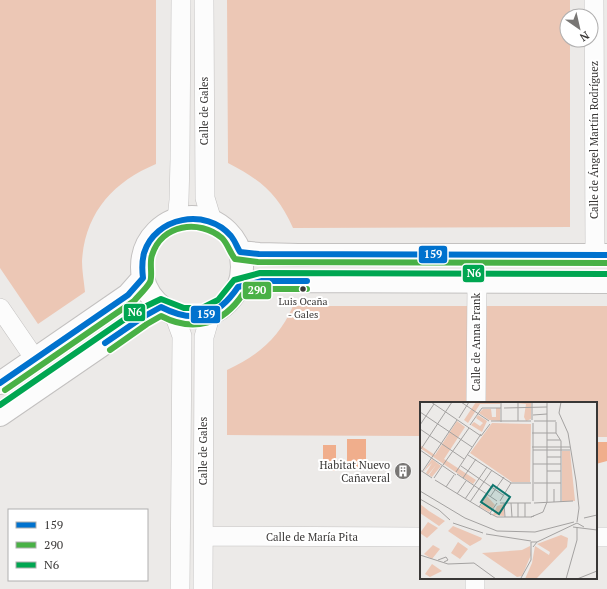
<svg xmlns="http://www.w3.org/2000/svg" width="607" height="589" font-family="'PT Serif',serif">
	<rect width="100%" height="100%" fill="#eceae8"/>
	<path fill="#ecc7b5" d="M0 0H156V164C113 182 85 213 82 261 82 271 84 282 85 292L38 324 0 268Z
		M227 0H570V16H567V40H570V227L293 228C278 194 261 180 228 163Z
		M293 306H607V437H596V403H421V436L227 435V370C259 355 279 338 293 306Z"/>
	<path fill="#f0ae8c" d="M347 439H366V469H347Z
		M596 442H607V461L596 464Z
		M323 445H336V471H323Z"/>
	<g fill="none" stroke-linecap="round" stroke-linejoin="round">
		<g stroke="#c3c1c0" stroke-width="20">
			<path id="minor" d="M204 0 205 198 212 221
				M594 0 595 255
				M177 220 179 200 180 159 181 0
				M0 308 35 359
				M174 314 182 336 180 589
				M476 403 477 282
				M204 536 421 537
				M596 537H607
				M203 589 204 337 211 313
				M475 589V578"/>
		</g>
		<g stroke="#c3c1c0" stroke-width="24">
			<path id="secondary" d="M142 267a50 50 0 1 1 100 0a50 50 0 1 1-100 0Z
				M240 252 259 254 298 255H607
				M238 287 262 281 607 282
				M0 383 128 295 143 278
				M0 415 143 317 161 307"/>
		</g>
		<use href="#minor" stroke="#fcfcfc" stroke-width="19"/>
		<use href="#secondary" stroke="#fcfcfc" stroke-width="22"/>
		<g stroke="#fff" stroke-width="9">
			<path id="bus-1" d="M105 343 143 317 161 307C194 324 217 318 238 287L262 281H307
				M0 383 128 295 143 278C142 270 142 261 144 253 155 217 206 207 231 236 235 241 237 247 240 252L259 254 607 255"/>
		</g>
		<g stroke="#fff" stroke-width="9">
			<path id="bus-2" d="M110 350 147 324 161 316C194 333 223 324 243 294L263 289H307
				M5 390 134 301C139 295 146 289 150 282 153 276 149 263 152 255 162 224 199 219 222 238 228 244 230 253 235 259L258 262 607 263"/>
		</g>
		<g stroke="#fff" stroke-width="9">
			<path id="bus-3" d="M0 405 138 310 161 299 184 308H202L218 300 234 280 260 273 607 274"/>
		</g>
		<use href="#bus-1" stroke="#0072ce" stroke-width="6"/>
		<use href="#bus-2" stroke="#49b146" stroke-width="6"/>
		<use href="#bus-3" stroke="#00a651" stroke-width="6"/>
	</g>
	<defs>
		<g id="building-disc" transform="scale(0.9)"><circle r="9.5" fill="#787674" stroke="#fff"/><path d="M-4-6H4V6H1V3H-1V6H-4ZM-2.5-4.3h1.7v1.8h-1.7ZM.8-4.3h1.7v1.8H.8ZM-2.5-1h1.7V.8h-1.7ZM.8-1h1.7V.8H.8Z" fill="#fff"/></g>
	</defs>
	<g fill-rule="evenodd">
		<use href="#building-disc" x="403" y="471"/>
	</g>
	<circle fill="#393736" stroke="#fff" stroke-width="1.5" cx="303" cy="289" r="3.5"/>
	<g text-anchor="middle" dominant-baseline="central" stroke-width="4" stroke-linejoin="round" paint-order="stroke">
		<g font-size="10" fill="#393736" stroke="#fff">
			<text x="303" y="301">Luis Ocaña<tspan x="303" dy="13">- Gales</tspan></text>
		</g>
		<g font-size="11" fill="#393736" stroke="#fff">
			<text transform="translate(204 111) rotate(-90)">Calle de Gales</text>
			<text transform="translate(594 140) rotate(-90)">Calle de Ángel Martín Rodríguez</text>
			<text transform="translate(476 342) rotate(-90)">Calle de Anna Frank</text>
			<text transform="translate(203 451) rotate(-90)">Calle de Gales</text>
			<text x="312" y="537">Calle de María Pita</text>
		</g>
		<g font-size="11" fill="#393736" stroke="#fff" text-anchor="end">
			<text x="390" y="465">Habitat Nuevo<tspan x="390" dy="13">Cañaveral</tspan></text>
		</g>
	</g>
	<g transform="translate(420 402)">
		<rect width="177" height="177" fill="#eceae8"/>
		<path d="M56 0H80V2H60L48 21 44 18ZM85 0H111V17L106 19 104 15 106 2ZM76 6H80V19L69 18 59 11 63 7H71L72 15H76ZM58 13 67 19 62 30 51 23 54 20 60 24 63 21 56 16ZM37 19 45 25 24 57 56 78 53 82 0 46V43L15 53ZM72 21 111 22 110 80H92L50 51ZM142 49H150L155 99H142ZM12 57 21 64 12 75 9 73 16 63 8 73 6 71 12 61 3 70ZM67 94 75 103 69 110 60 105ZM0 102 9 109 25 119 19 124 0 111ZM84 102V114L73 113 77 104ZM8 120 18 126 7 136 0 131ZM33 124 62 136 61 138 50 144 28 129ZM141 133 148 136 147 145 116 177H105L112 161 115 144 129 153 130 150 117 142ZM38 140 48 147 40 157 31 151ZM13 143 20 147 12 157 4 152ZM110 144 111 153 102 174 97 175 62 151 102 148ZM12 162 22 169 10 175 5 172Z" fill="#ecc7b5"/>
		<path fill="none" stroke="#a4a2a1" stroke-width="1" d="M11 0 61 34 70 22M41 0 69 19M81 0V20M98 0V19M127 0V100M141 0 139 11 148 31 156 79 159 106 157 120M84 6 127 5M0 10 52 45M113 13 127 12M39 16 49 0M112 18V0M71 19H111M114 19H136M136 20V31L141 39V100M113 21V82M0 23 14 2M50 23 62 6H81M0 27 44 57M112 31H136M127 38H140M112 45H150M1 47 32 0M0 48 36 73M113 48H150M48 53 91 81H111M127 55H141M113 62H141M23 63 49 26M41 64 83 93M0 68 12 76M127 69H141M2 70 37 18M36 70 61 32M37 72 77 99M14 76 22 64M43 76 56 57M15 78 69 111M114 81H141M113 82V99M26 85 34 73M134 87V100M0 89 45 116 77 129 115 130 154 120M37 92 46 79M70 95 84 75M0 97 19 108 30 118M45 97 67 65M80 99 91 81M50 100 72 68M80 101H111M84 101 85 115M91 101 92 115M98 101V115M105 101V115M114 101 153 99M59 105 67 93M70 111 77 101M71 113 69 111 77 115H111M114 114 111 115 123 110 127 100M164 116 177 113M33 121 63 131M153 125 177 128M66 132 111 139M113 145 117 140 157 121 164 125M0 153 28 162 54 161 76 177M18 158 26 155 28 158 24 160M101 176 111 158V140H117M146 177 157 138V125M157 177 177 169"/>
		<path fill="#0f766e" fill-opacity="0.15" stroke="#0f766e" stroke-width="2" d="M73 83 90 95 79 112 61 100Z"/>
		<rect width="177" height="177" fill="none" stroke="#393736" stroke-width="2"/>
	</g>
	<g stroke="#fff" stroke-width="1.5">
		<rect x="418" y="245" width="30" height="19" rx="4" fill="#0072ce"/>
		<rect x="462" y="264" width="23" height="19" rx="4" fill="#00a651"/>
		<rect x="242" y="281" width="30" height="19" rx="4" fill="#49b146"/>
		<rect x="123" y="303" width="23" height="19" rx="4" fill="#00a651"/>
		<rect x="190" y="305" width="31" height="19" rx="4" fill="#0072ce"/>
	</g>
	<g font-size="11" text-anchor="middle" font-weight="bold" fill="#fff">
		<text x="433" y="258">159</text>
		<text x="474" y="277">N6</text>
		<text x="257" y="294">290</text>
		<text x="135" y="316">N6</text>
		<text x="206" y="318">159</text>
	</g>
	<rect x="8" y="509" width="140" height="72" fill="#ffffff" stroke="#b0afaf"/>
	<rect x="16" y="522" width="20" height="6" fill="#0072ce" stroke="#b0afaf"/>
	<text x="44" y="529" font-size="12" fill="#393736">159</text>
	<rect x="16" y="542" width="20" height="6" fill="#49b146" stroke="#b0afaf"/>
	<text x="44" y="549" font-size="12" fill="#393736">290</text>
	<rect x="16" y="562" width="20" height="6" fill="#00a651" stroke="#b0afaf"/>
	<text x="44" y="569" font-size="12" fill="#393736">N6</text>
	<g transform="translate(579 28) rotate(146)"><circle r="19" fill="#ffffff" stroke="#b0afaf"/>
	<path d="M0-3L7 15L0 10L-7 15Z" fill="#787674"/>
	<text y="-6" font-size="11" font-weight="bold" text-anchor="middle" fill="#393736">N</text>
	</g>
</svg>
